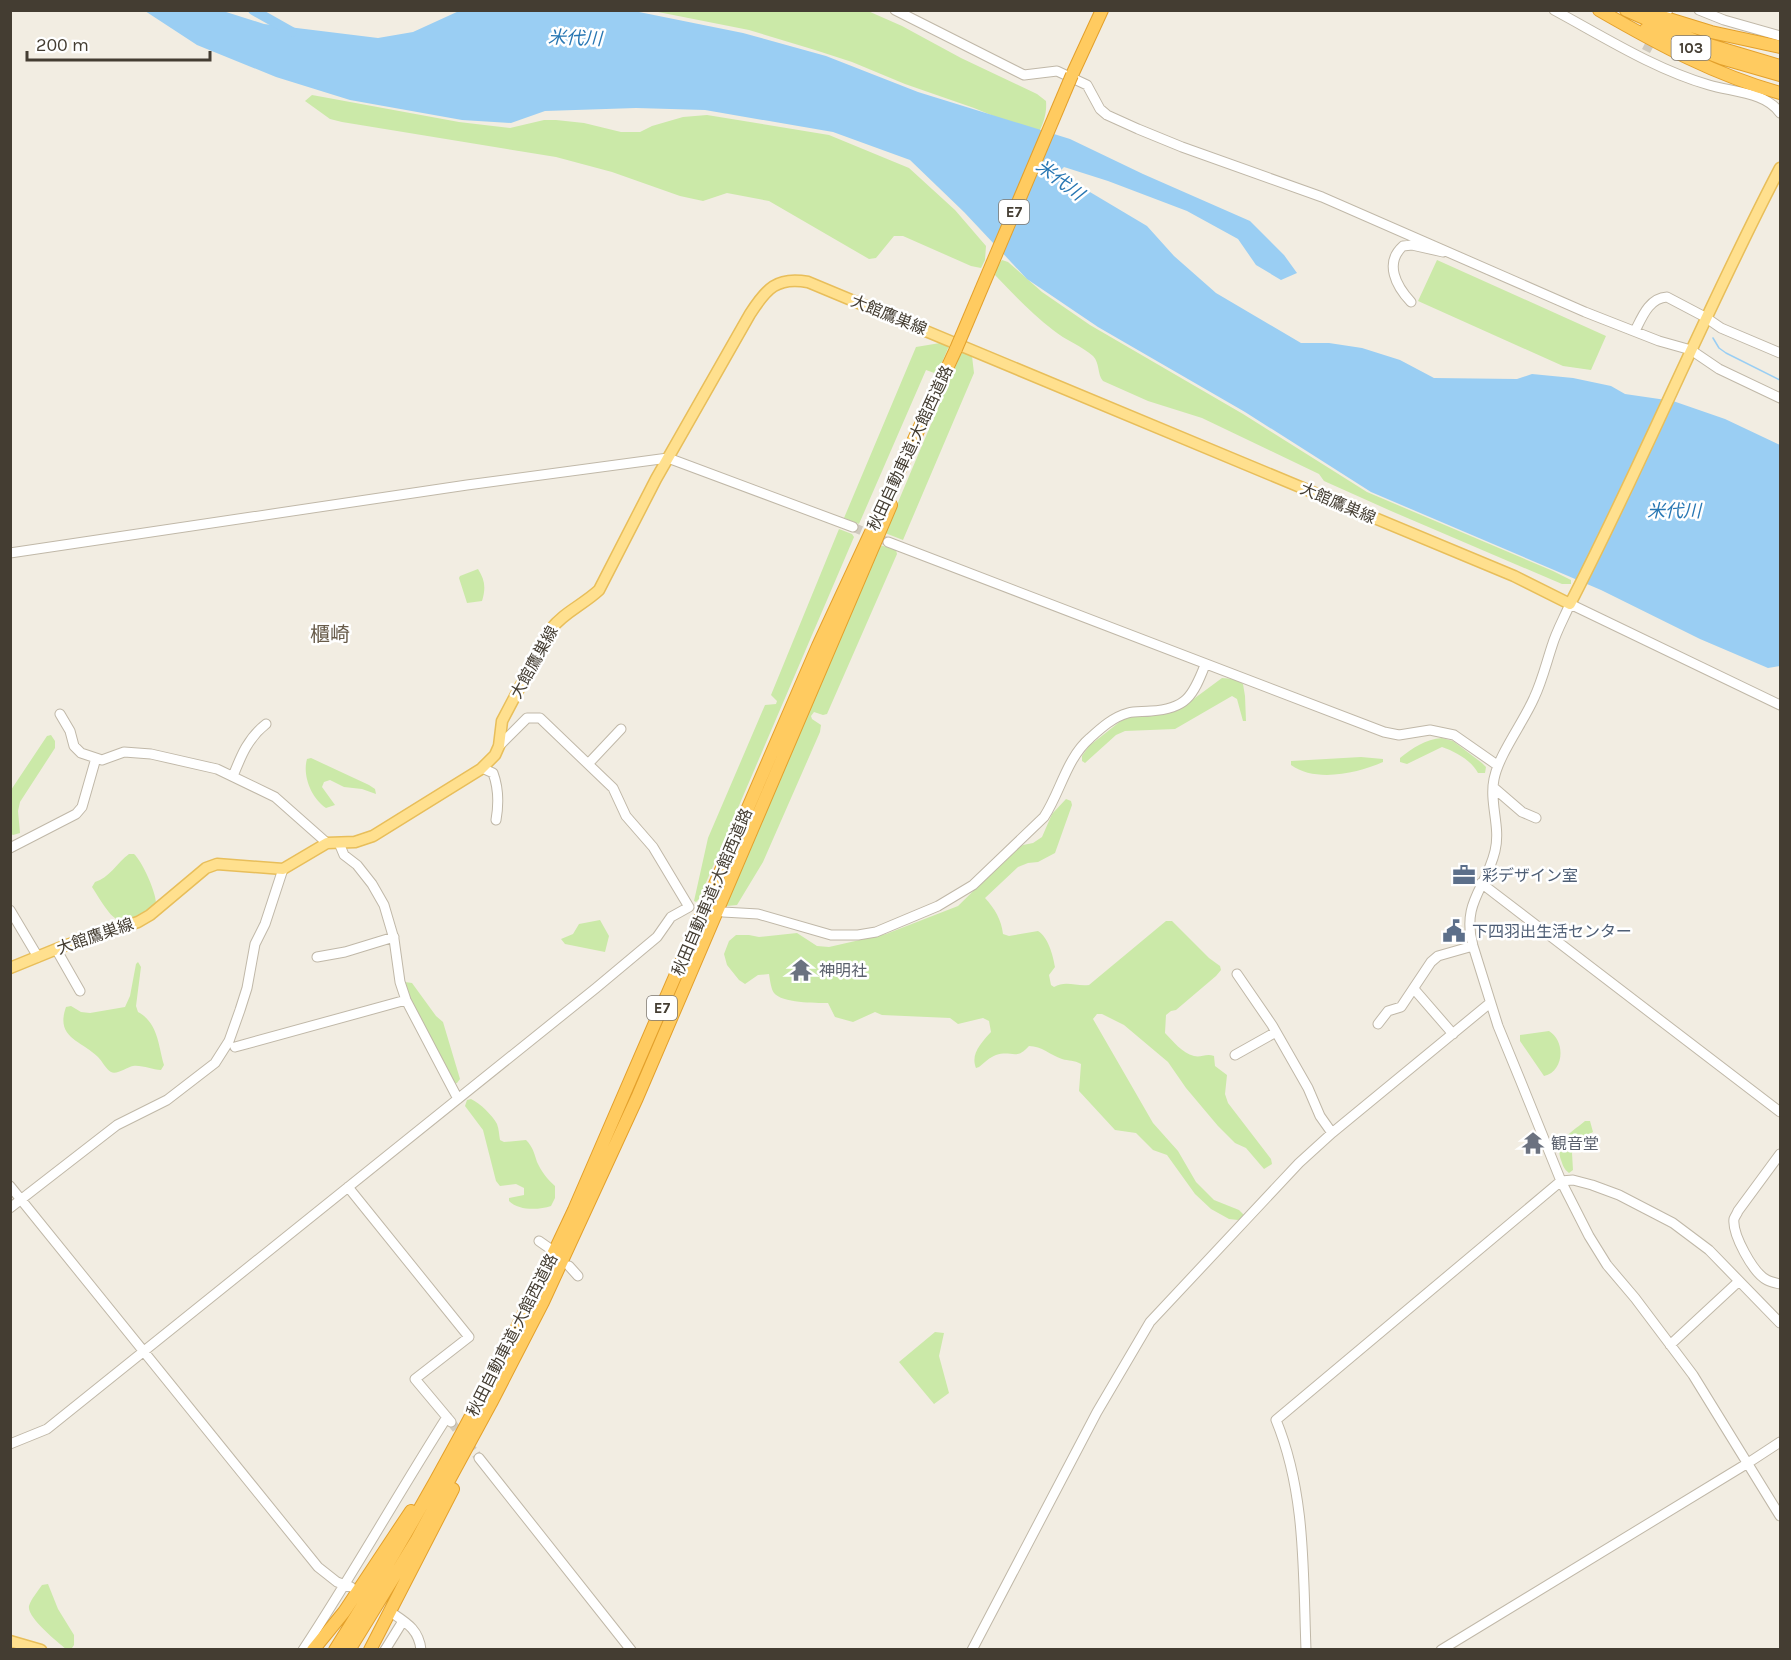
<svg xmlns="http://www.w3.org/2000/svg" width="1791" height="1660" font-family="Karla,'Noto Sans JP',sans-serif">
	<rect width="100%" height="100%" fill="#f2ede2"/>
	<path fill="#cbe9a8" d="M653 11H868L902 26 961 58 1037 94 1046 101C1047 112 1044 122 1039 132L1023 128 974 108 905 84 852 62 815 50 749 30Z
		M312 95 459 122 510 128 544 120H556L584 123 621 132H640L652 126 683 117 707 115 829 135 909 168 955 210 986 246 985 260 981 268 971 266 903 236H894L876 258 869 259 769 201 727 193 703 201 680 196 612 172 556 157 342 122 330 119 305 101Z
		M1002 260 1008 262 1042 292 1090 325 1243 414 1367 492 1553 571 1571 580V584H1562L1391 511 1324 481 1319 474 1202 418 1148 401 1103 381C1097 374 1100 363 1093 356 1082 346 1065 340 1053 330 1032 314 1014 295 995 275L998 265Z
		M1437 260 1606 336 1591 370 1563 366 1418 301Z
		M940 343 949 346 937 374 926 370 859 524 844 518 916 347Z
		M962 351 972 356 974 373 903 540 885 533Z
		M839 529 852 534 854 537 699 899 696 902 694 901 708 838 765 705 776 704 777 701 771 695Z
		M880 545 896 550 897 554 827 714 823 715 814 712 811 716 812 719 821 725 820 732 763 862 737 905 727 906 726 902Z
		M478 569C485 580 486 588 482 601L467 603 459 578 460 576Z
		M1222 678 1235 679 1243 684 1245 696 1246 721H1243L1237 699 1232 696 1175 729 1125 731 1116 735 1085 763 1082 761V756L1089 746 1122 720 1135 716 1157 715 1180 709Z
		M51 735 55 741V748L20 802 18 811 20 833 13 835 11 834V790L47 736Z
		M1442 738 1453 741 1482 763 1486 767 1485 773H1478C1471 760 1456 752 1442 747L1407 764 1400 762V758C1413 748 1425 739 1442 738Z
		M1361 757 1383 759V762C1358 773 1316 783 1291 765V761Z
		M311 758 369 785 375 789 376 794 362 789 344 787 330 780 324 782 322 787 335 805 326 808C312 799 302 776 307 759Z
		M1066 799 1071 801 1072 805 1055 853 1038 862 1028 863 1018 867 985 898C995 909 1001 919 1003 934L1009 936 1038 931C1048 937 1053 955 1055 967L1049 975 1051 985 1054 987C1066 980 1077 987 1089 985L1166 921H1172L1209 958 1220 966 1221 970 1216 976 1176 1010 1171 1011 1166 1015 1165 1033C1173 1041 1182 1053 1194 1056 1201 1058 1206 1053 1214 1056L1215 1066 1227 1075 1225 1094 1228 1103 1271 1159 1272 1164 1264 1169 1246 1148 1235 1143 1218 1126 1186 1088 1168 1062 1124 1025 1102 1014H1097L1093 1019 1153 1123 1178 1151 1196 1182 1214 1200 1239 1210 1244 1215V1218L1238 1220 1229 1219 1211 1209 1195 1194 1167 1155 1153 1150 1136 1133 1115 1130 1079 1091 1081 1064C1074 1060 1069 1061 1062 1059 1050 1055 1042 1046 1029 1046 1016 1061 1012 1050 996 1055 990 1057 984 1063 979 1067L976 1068C970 1054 982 1042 991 1032L989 1021 983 1018 958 1024 950 1018 882 1015 875 1012 853 1022 835 1017 828 1003C815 1003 782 1003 774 993 771 989 770 980 769 974L758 975 745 984 739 980 727 965 724 954 729 941 736 935H749L759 937 797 933 817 946 829 947 886 934 958 906 1014 851 1023 845 1033 843 1042 837 1052 814Z
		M129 854H134C142 861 156 892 156 903 119 936 114 921 92 887L95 882C109 878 117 863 129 854Z
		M600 920 609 936 605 952 565 944 561 939 573 934 579 924Z
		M138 962 141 967 136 1006 138 1012C158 1023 158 1044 164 1065L161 1070C152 1070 143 1065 133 1066 127 1067 117 1075 111 1072 106 1069 102 1061 98 1057 81 1040 55 1038 66 1007L71 1006 81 1012 90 1013 125 1007 130 996 136 964Z
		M405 982 412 983 436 1016 443 1022 460 1079 457 1083 454 1084 403 984Z
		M1549 1031C1566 1041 1564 1072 1544 1076L1520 1041V1035Z
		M471 1099C480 1103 493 1116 497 1124 499 1129 499 1135 500 1140L504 1142 526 1140C533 1147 534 1153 537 1162 541 1171 548 1180 555 1186V1198L551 1206C539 1210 519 1211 509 1201V1198L524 1195V1188L516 1184 500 1186 496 1181 483 1130 465 1106 467 1100Z
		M1585 1121H1590L1593 1132 1588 1135V1142L1582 1149 1575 1148 1572 1153 1573 1170 1569 1173C1564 1169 1563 1166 1561 1160 1554 1141 1572 1132 1585 1121Z
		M935 1332 944 1333 939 1356 949 1393 934 1404 899 1362Z
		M48 1584 58 1609 74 1635V1645L72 1648 66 1649C57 1641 27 1618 29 1606 31 1599 38 1591 42 1585Z"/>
	<path fill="#9acef3" d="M598 10 639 12 743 33 826 56 918 92 1070 139 1143 174 1250 221 1284 255 1297 273 1281 280 1256 265 1238 239 1187 211 1108 181 1064 167 1058 173 1147 226 1174 256 1216 293 1301 343H1329L1362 348 1400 360 1434 378 1517 379 1532 374 1573 378 1611 386 1625 394 1673 401 1725 419 1780 445V666L1768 668 1700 639 1601 590 1371 492 1245 412 1098 327 1027 279 964 212 910 160 833 132 705 110 636 108 545 111 511 123 462 120 350 100 276 77 197 45 145 11H223L264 24 378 38 413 32 459 11Z"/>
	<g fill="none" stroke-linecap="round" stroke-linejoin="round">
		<path stroke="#9acef3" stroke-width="1.5" d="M1713 338 1719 348 1726 353 1780 380"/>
		<path stroke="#9acef3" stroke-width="10" d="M253 10 292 32"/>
		<path stroke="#cfcabf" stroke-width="9" stroke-dasharray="9 4.5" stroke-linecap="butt" d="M1646 51 1655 34
			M853 527 888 542
			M451 1422 479 1458"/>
		<g stroke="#c0b8a8" stroke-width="11">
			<path id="minor" d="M895 10 1024 75 1057 71 1087 85 1100 109 1107 115 1138 129 1182 147 1322 197 1585 312 1659 341 1691 350 1719 369 1780 398
				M1554 10C1604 37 1654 69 1709 85 1732 92 1766 92 1780 113
				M1699 10 1724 20 1780 36
				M1667 11 1668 10
				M1411 302C1396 286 1384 263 1403 246L1412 245 1443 252
				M1635 331C1642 317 1649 298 1667 297L1705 317 1721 328 1780 353
				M888 542 1384 732 1399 735 1430 730 1454 735 1497 765
				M10 553 467 485 668 458 853 527
				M1780 705 1570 604C1564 618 1556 632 1552 646 1546 664 1542 681 1534 698 1523 723 1499 754 1494 779 1489 803 1501 827 1495 851 1486 889 1461 902 1473 946L1498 1026 1521 1082 1561 1181 1589 1236 1607 1265 1635 1298 1693 1375 1780 1516
				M60 714 70 731 74 746 81 753 102 760 124 752 151 754 217 769 275 797 327 843
				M588 764 621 729
				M482 768 493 773C499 789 499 803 496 820
				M233 776C241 756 248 738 266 724
				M1493 787 1522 812 1536 818
				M339 843 344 855 357 865 372 884 384 905 394 939 400 982 406 1000 458 1099
				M10 848 76 814 82 807 96 758
				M1481 883 1780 1112
				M10 910 38 957
				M723 912 758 914 831 935H858L876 932 938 906 973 885 1044 817C1061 791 1066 759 1090 738 1101 728 1113 717 1128 713 1135 711 1144 712 1151 711 1186 709 1193 696 1205 665
				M56 949 80 991
				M317 957 345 952 394 937
				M1237 974 1272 1025 1308 1088 1320 1116 1332 1133
				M1414 989 1453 1034
				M1378 1024 1388 1011 1401 1007 1431 962 1438 956 1473 946
				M235 1047 406 1000
				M1235 1055 1276 1032
				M1780 1154 1738 1211C1737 1214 1735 1216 1734 1219 1732 1234 1753 1273 1767 1280 1771 1282 1776 1283 1780 1284
				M10 1186 318 1567 337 1582 351 1587
				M348 1187 469 1337 415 1379 451 1422
				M10 1208 117 1125 167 1100 215 1063 229 1041 240 1010 247 988 255 944 265 924 283 869
				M539 1241 549 1248
				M569 1266 578 1276
				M1670 1345 1738 1282
				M10 1444 47 1429 596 988 657 937 671 917 689 907 653 847 626 816 613 788 540 718H527L499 746
				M479 1458 631 1650
				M392 1613C407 1623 419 1630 421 1650
				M303 1650C353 1574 398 1494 447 1417
				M385 1650 403 1621
				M972 1650 1097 1412 1150 1322 1299 1163 1332 1133 1490 1003
				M1306 1650C1303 1572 1306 1493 1276 1420L1561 1181 1573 1180 1592 1185 1619 1195 1673 1223 1709 1250 1780 1323
				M1441 1650 1748 1463 1780 1442"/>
		</g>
		<g stroke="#e8be5a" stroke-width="13">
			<path id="major" d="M10 968 64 946 138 922 150 915 206 868 217 864 283 869 327 843 355 842 373 836 481 769 495 755 499 746 502 721 550 630C564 612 583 605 599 590L656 479 750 314C766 289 777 276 808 282L1514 576 1570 604C1644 461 1705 311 1780 168
				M10 1641 41 1650"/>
		</g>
		<g stroke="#e3a02b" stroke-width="14">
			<path id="highway" d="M1599 10C1658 44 1715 75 1780 93
				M1626 10 1696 41 1780 66
				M1646 12 1711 32 1780 47
				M1646 29 1721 58 1780 75
				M1072 75 1102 10
				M313 1650 344 1612 411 1511
				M335 1650C425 1508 503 1362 574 1210L818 646 956 349
				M349 1650 416 1541 491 1403 543 1302 637 1098 891 505
				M370 1650 453 1489"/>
		</g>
		<use href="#minor" stroke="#fff" stroke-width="9"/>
		<use href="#major" stroke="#ffe08e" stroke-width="10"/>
		<use href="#highway" stroke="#ffcb60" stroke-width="12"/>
		<g stroke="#e3a02b" stroke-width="14" stroke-linecap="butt">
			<path id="highway-bridge" d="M956 349 1072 75"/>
		</g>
		<use href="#highway-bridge" stroke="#ffcb60" stroke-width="12"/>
	</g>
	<defs>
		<g id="office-bare" transform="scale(1.8)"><path d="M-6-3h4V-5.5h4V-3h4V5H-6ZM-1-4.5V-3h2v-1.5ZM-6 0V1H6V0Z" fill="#5c6f8a" stroke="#fff" stroke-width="2.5" paint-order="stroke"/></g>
		<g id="civic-bare" transform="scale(1.8)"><path d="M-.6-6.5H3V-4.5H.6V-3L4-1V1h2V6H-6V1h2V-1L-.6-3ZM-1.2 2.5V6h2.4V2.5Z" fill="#5c6f8a" stroke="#fff" stroke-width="2.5" paint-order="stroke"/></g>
		<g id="temple-bare" transform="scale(1.8)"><path d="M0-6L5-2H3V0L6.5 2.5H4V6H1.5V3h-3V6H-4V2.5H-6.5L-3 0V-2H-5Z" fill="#6b7280" stroke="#fff" stroke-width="2.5" paint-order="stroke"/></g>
	</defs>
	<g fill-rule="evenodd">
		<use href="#office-bare" x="1464" y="875"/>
		<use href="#civic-bare" x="1454" y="931"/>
		<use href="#temple-bare" x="801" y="970"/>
		<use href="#temple-bare" x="1533" y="1143"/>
	</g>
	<g text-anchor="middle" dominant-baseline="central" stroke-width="5" stroke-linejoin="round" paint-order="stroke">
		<g fill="#fff" stroke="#7c7770" stroke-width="1.5">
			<rect x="1671.5" y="36" width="39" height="24" rx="4.5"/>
			<rect x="999" y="200" width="30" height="24" rx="4.5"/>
			<rect x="647" y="996" width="30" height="24" rx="4.5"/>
		</g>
		<g font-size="15" font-weight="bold" fill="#443d32">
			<text x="1691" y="48">103</text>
			<text x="1014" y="212">E7</text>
			<text x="662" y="1008">E7</text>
		</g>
		<g font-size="16" fill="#443d32" stroke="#fff">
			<text transform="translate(889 315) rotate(22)">大館鷹巣線</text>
			<text transform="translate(910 448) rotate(-65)">秋田自動車道;大館西道路</text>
			<text transform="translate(1338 503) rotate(23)">大館鷹巣線</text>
			<text transform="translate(534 662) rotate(-61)">大館鷹巣線</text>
			<text transform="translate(712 892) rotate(-67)">秋田自動車道;大館西道路</text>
			<text transform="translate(95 936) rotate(-19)">大館鷹巣線</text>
			<text transform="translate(512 1335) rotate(-63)">秋田自動車道;大館西道路</text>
		</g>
		<g font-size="16" fill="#4e5e75" stroke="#fff" text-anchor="start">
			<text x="1482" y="875">彩デザイン室</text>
			<text x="1472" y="931">下四羽出生活センター</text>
		</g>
		<g font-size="16" fill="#5b616d" stroke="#fff" text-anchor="start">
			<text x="819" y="970">神明社</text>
			<text x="1551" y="1143">観音堂</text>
		</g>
		<g font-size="18" font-style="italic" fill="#2877b3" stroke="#fff">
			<text transform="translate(575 38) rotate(2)">米代川</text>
			<text transform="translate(1060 180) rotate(37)">米代川</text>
			<text x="1674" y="511">米代川</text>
		</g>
		<g font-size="20" fill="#675b49" stroke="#fff">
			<text x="330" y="634">櫃崎</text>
		</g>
	</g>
	<rect width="1791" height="1660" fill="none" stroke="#443d32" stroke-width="24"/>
	<path d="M27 51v9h183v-9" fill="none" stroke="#443d32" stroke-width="3"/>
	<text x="36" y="51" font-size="18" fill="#443d32" stroke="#ffffff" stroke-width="4.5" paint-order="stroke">200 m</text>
</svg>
